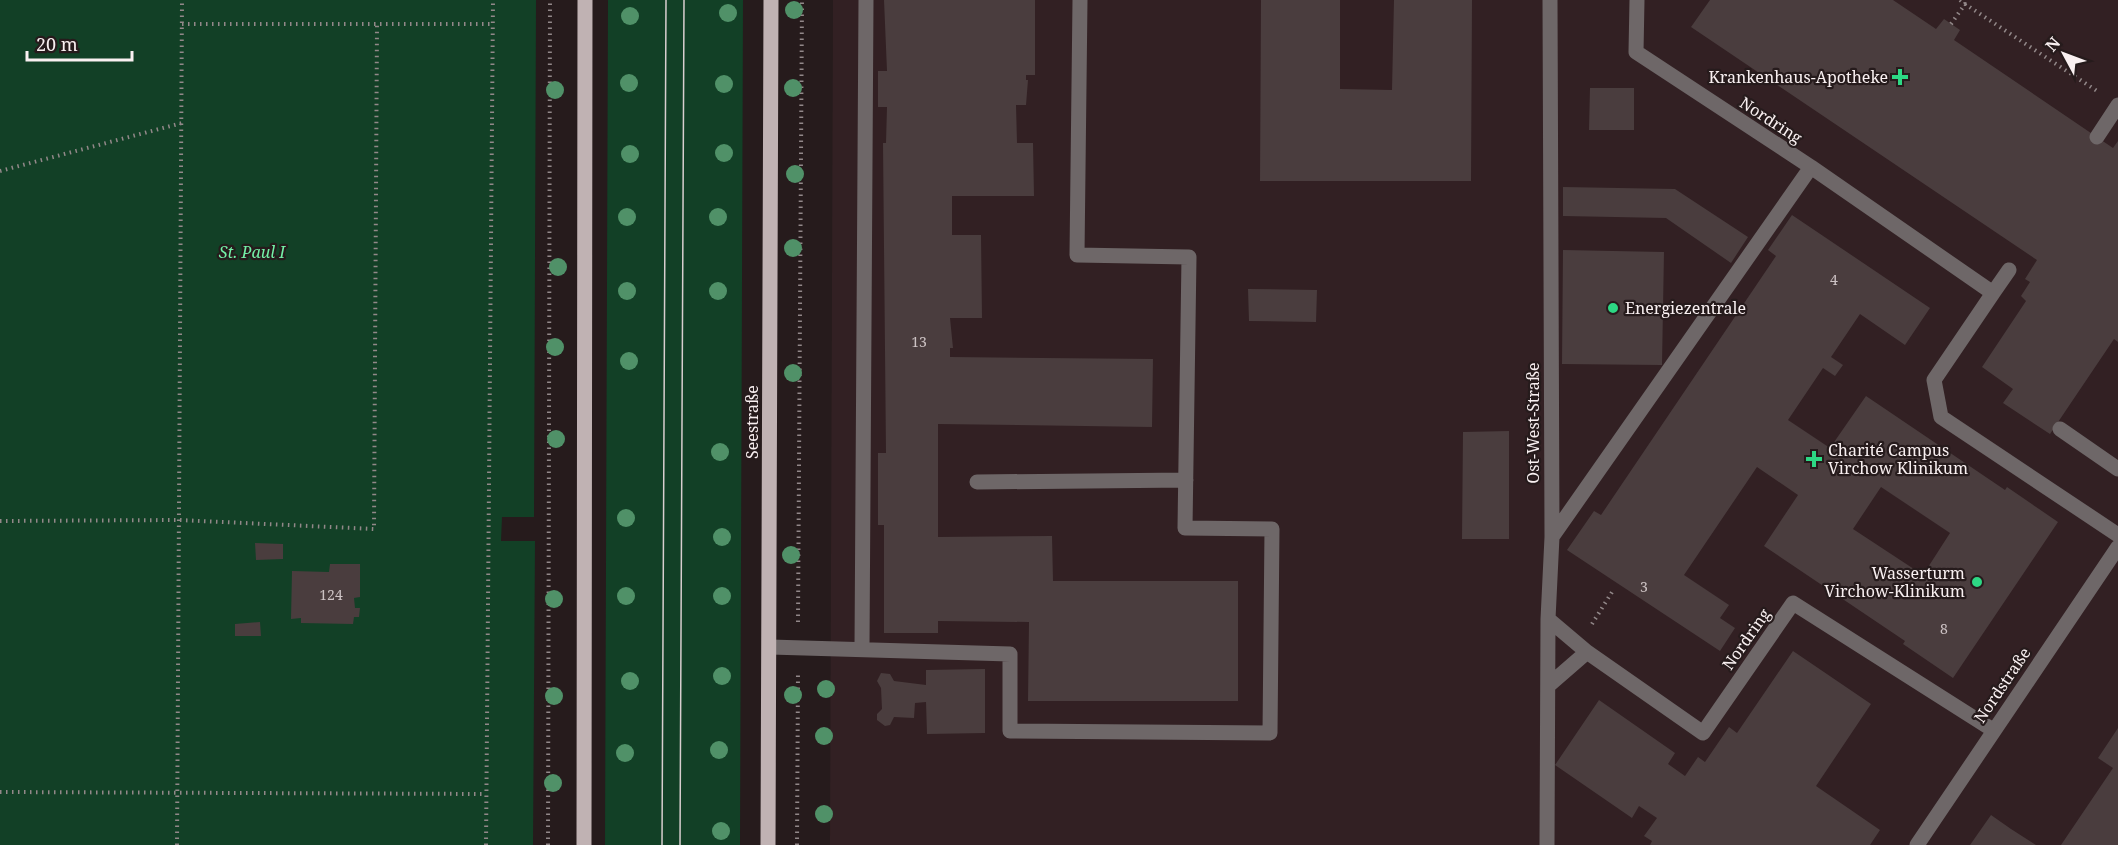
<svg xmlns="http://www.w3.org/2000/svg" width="2118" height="845" font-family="'Noto Serif',serif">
	<rect width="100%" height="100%" fill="#261b1c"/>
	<path fill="#322023" d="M833 0H2118V845H830Z"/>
	<path fill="#124026" d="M0 0H536L534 517H502L501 541H535L533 845H0Z
		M608 0H743L740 845H605Z"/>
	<path fill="#4a3d3e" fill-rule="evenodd" d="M884 0H1035V75H1026V80H1028L1026 105H1016L1017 143H1033L1034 196H952V235H981L982 318H950L953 348H950V357L1153 359 1152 427 938 424V537L1052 536 1053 581H1238V701H1028L1029 622 938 621V633H884V525H878V453H886L883 143H886L887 107H878V71H887Z
		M1261 0H1340V89L1392 90 1394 0H1472L1471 181H1260Z
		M1710 0H1893L1936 29 1944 19 1960 30 1954 40 2113 148 2118 141V342L2114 339 2050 434 2003 403 2013 389 1982 367 2026 301 2021 296 2030 282 2025 279 2037 260 1691 27Z
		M1590 88H1634V130H1589Z
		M1563 187 1675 189 1748 237 1731 263 1666 218 1563 216Z
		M1792 215 1930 308 1905 345 1860 314 1831 357 1843 365 1835 376 1823 368 1788 420 1830 448 1866 396 2005 490 2007 487 2058 522 1953 678 1903 644 1905 641 1764 546 1798 495 1757 467 1684 575 1729 605 1720 618 1735 628 1720 651 1567 550 1594 511 1601 515 1776 256 1768 250ZM1881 487 1950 533 1923 575 1853 529Z
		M1563 250 1664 252 1662 365 1562 364Z
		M1248 289 1317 290 1316 322 1249 321Z
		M1509 431V539H1462L1463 432Z
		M255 543 283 544V559L256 560Z
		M330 564H360V597L354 598 355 608H360L359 617H354L353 624 301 623V618L291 619 292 571 329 572Z
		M260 622 261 636H235V624Z
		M1793 651 1871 704 1816 786 1880 830 1870 845H1650L1652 841 1644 836 1657 818 1639 806 1632 818 1555 765 1599 700 1675 753 1668 764 1685 776 1698 757 1705 762 1729 727 1737 733Z
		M985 669V733L927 734 926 702 915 703 914 718 894 717 890 725 885 726 877 720V714L882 709 881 688 877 681 881 673 890 674 894 681 926 685V670Z
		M2118 728V845H2061L2113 768 2098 758Z
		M1991 815 2011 829 2036 845H1970Z"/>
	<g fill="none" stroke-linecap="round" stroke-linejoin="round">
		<path stroke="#928889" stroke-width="4" stroke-dasharray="1.5 4.5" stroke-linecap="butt" d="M1960 0 1965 4 1967 0
			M182 24H493
			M1951 24 1965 4 2097 91
			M0 171 182 123
			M0 521 179 520 374 529 377 24
			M798 622 802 0
			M1592 624 1612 592
			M0 792 486 794
			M177 845 182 0
			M486 845 493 0
			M548 845 550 0
			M797 845 798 672"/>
		<path stroke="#6e6768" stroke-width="15" d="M1637 0 1636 52 1811 167 1993 293 1934 380 1941 417 2118 535
			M2097 137 2118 105
			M1993 293 2009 270
			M2060 429 2118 469
			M977 482 1186 480
			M1552 537 1811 167
			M1548 619 1587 652
			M770 647 1010 654V731L1270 733 1272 529 1185 528 1189 257 1077 255 1080 0
			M862 648 866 0
			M1549 685 1587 652 1703 733 1793 603 1993 730
			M1547 845 1548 619 1552 537 1550 0
			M1917 845 2118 547"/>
		<path stroke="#c0b2b3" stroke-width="15" d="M584 845 585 0
			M768 845 771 0"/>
		<path stroke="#d8cecf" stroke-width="1.5" d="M662 845 666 0
			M680 845 684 0"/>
	</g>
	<g fill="#509168">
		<circle cx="794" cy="10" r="9"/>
		<circle cx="728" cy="13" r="9"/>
		<circle cx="630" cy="16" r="9"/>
		<circle cx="629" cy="83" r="9"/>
		<circle cx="724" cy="84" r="9"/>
		<circle cx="793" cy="88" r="9"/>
		<circle cx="555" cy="90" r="9"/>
		<circle cx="724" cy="153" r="9"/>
		<circle cx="630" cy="154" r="9"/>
		<circle cx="795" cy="174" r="9"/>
		<circle cx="627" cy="217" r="9"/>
		<circle cx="718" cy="217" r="9"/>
		<circle cx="793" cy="248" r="9"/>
		<circle cx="558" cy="267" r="9"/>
		<circle cx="627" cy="291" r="9"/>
		<circle cx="718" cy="291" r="9"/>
		<circle cx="555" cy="347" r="9"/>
		<circle cx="629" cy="361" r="9"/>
		<circle cx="793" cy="373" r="9"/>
		<circle cx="556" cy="439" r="9"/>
		<circle cx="720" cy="452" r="9"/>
		<circle cx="626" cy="518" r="9"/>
		<circle cx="722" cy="537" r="9"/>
		<circle cx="791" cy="555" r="9"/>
		<circle cx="626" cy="596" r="9"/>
		<circle cx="722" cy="596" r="9"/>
		<circle cx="554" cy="599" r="9"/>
		<circle cx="722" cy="676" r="9"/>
		<circle cx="630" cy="681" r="9"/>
		<circle cx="826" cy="689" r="9"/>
		<circle cx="793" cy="695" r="9"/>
		<circle cx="554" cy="696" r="9"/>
		<circle cx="824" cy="736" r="9"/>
		<circle cx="719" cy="750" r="9"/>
		<circle cx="625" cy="753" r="9"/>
		<circle cx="553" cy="783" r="9"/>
		<circle cx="824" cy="814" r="9"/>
		<circle cx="721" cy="831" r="9"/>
	</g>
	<g fill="#2dd884" stroke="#261b1c" stroke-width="2">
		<path d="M1897 68h6v6h6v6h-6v6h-6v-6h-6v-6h6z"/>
		<circle cx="1613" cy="308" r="6"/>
		<path d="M1811 450h6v6h6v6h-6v6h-6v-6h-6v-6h6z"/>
		<circle cx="1977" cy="582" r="6"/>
	</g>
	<g text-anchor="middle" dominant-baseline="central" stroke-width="4.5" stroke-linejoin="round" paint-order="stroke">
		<g font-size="14" fill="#cdc3c4">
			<text x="1834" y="279">4</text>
			<text x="919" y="341">13</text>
			<text x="1644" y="586">3</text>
			<text x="331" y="594">124</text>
			<text x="1944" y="628">8</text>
		</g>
		<g font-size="16" fill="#f9f0f1" stroke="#261b1c" text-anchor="end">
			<text x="1888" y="77">Krankenhaus-Apotheke</text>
			<text x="1625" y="308" text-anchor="start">Energiezentrale</text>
			<text x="1828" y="450" text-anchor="start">Charité Campus<tspan x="1828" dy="18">Virchow Klinikum</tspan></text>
			<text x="1965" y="573">Wasserturm<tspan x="1965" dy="18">Virchow-Klinikum</tspan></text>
		</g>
		<g font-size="16" fill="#f9f0f1" stroke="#261b1c">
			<text transform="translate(1771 120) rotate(33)">Nordring</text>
			<text transform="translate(752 422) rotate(-90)">Seestraße</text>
			<text transform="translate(1533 423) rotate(-90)">Ost-West-Straße</text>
			<text transform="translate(1746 639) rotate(-55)">Nordring</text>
			<text transform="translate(2002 685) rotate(-56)">Nordstraße</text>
		</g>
		<g font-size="16" font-style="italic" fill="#73f1a7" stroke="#261b1c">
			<text x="252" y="252">St. Paul I</text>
		</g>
	</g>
	<g transform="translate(2064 54) rotate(311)" stroke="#261b1c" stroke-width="4.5" paint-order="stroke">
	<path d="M0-4.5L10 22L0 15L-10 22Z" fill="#f9f0f1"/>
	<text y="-9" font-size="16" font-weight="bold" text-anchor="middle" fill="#f9f0f1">N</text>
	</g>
	<path d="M27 51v9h105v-9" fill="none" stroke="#f9f0f1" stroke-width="3"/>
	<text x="36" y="51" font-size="18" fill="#f9f0f1" stroke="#261b1c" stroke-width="4.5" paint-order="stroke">20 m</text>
</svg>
